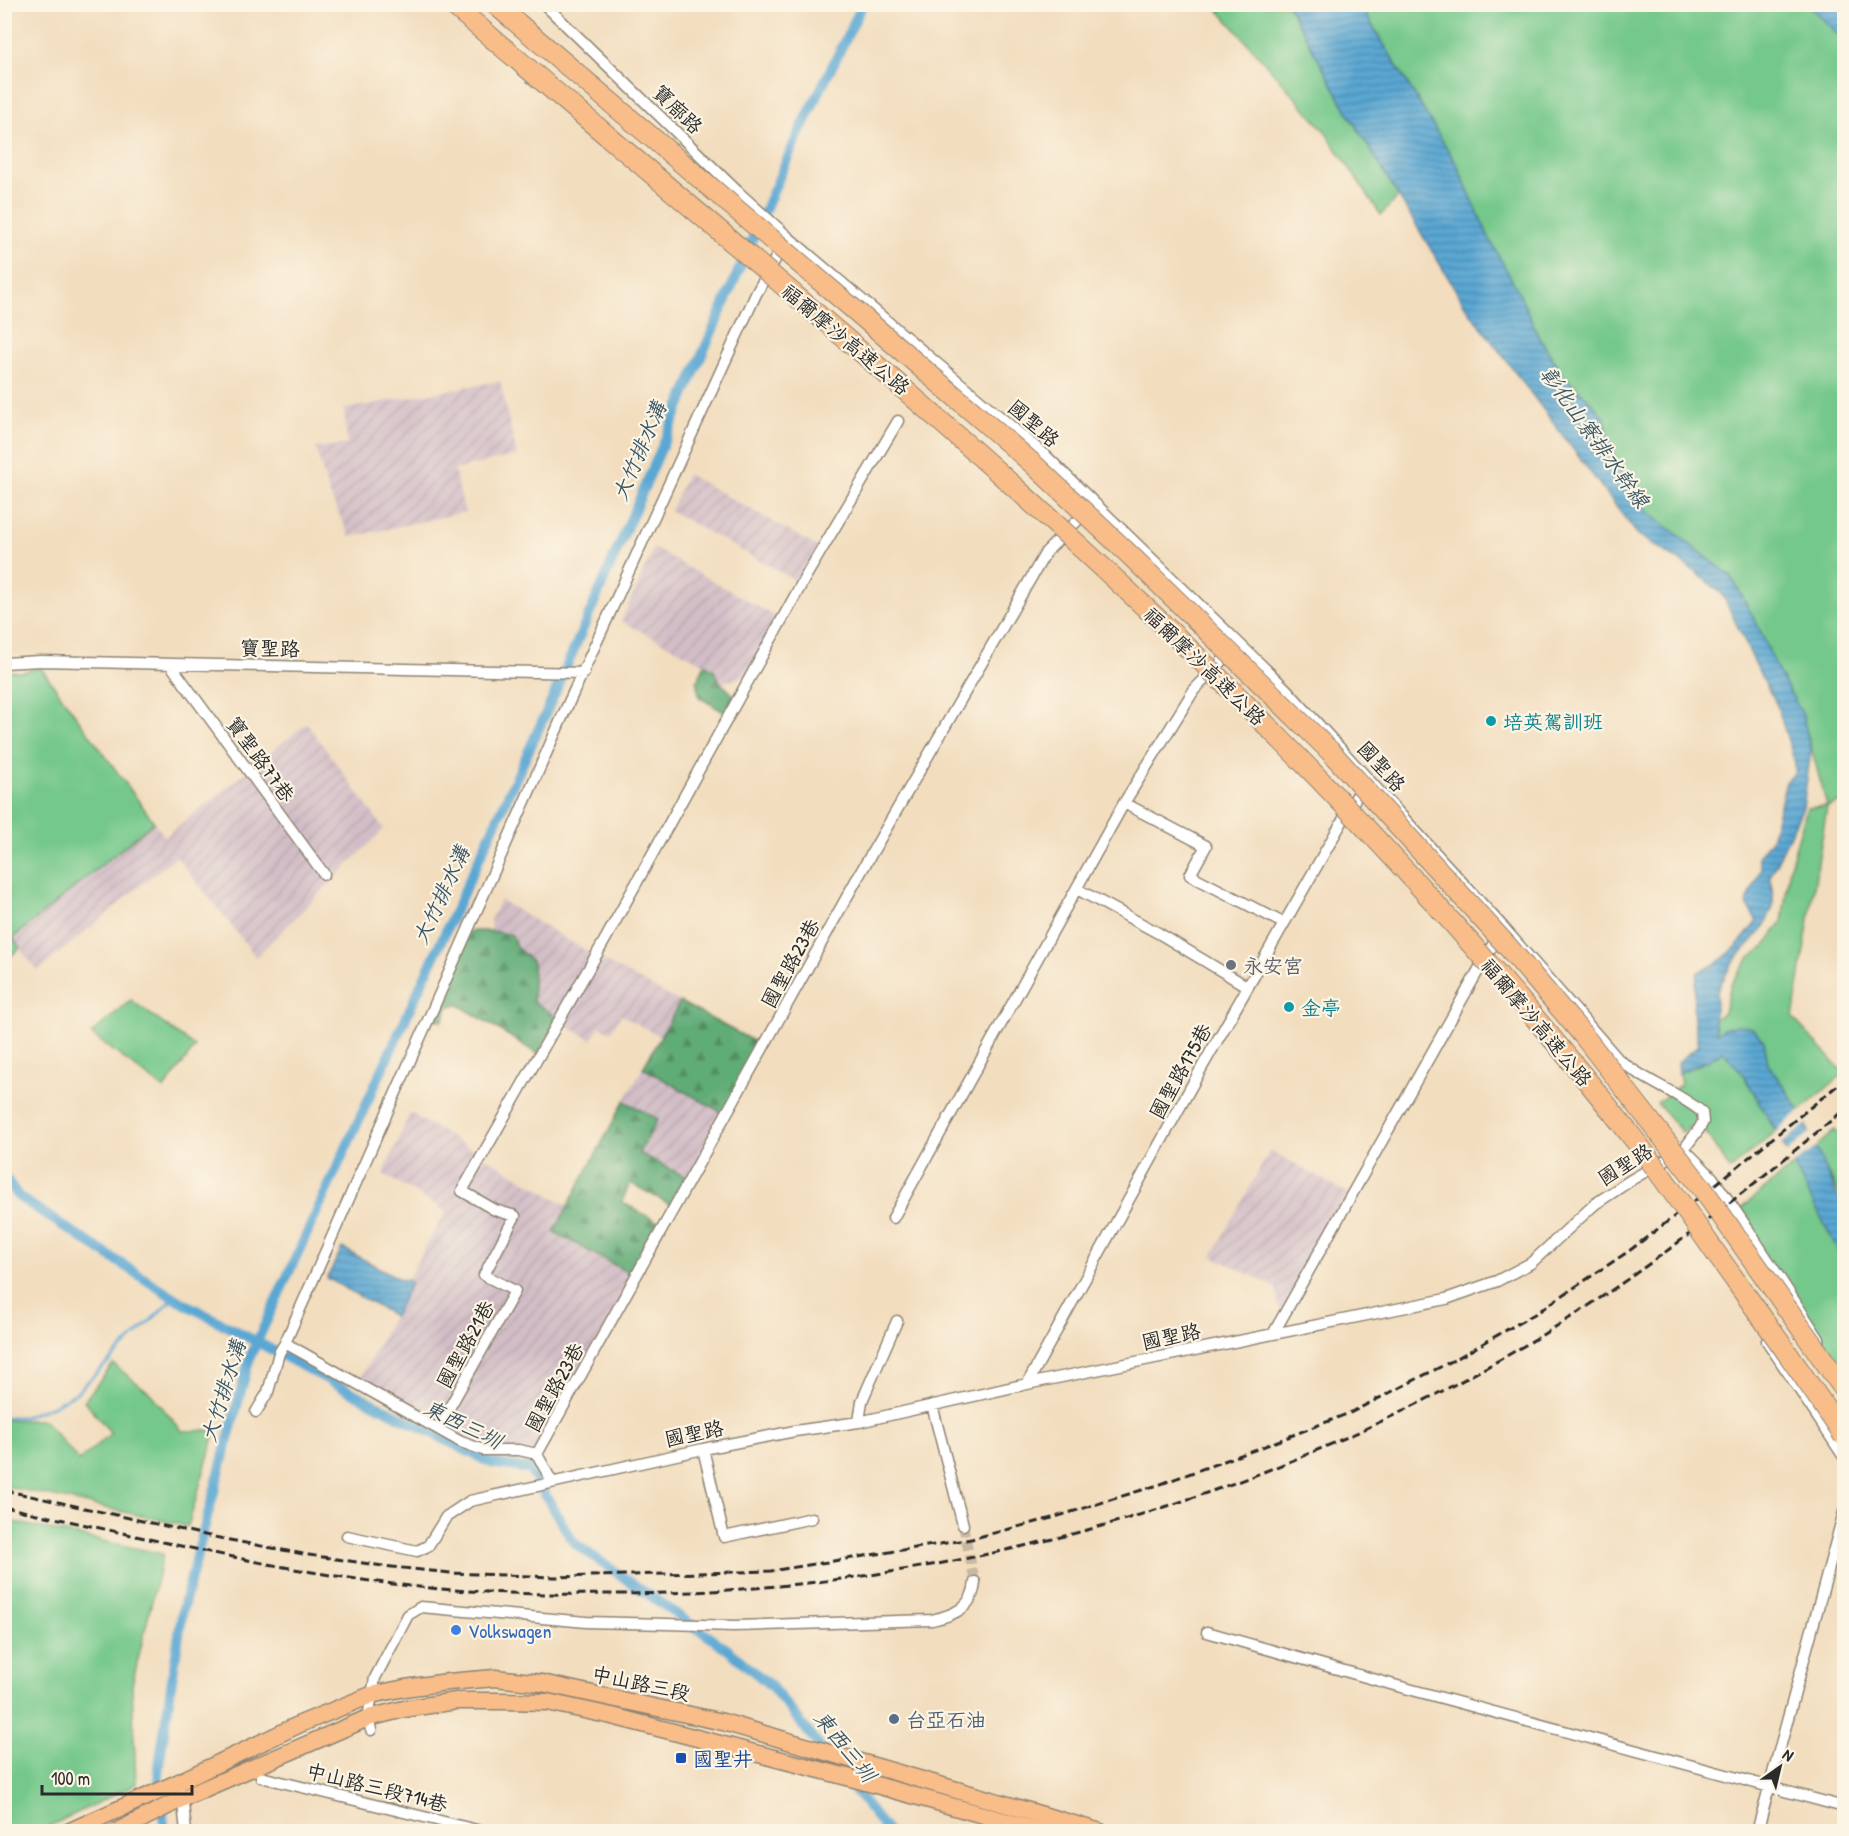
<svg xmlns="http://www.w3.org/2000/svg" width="1849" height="1836" font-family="'Patrick Hand','LXGW WenKai TC',sans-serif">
	<defs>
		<pattern id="industrial-furrows" width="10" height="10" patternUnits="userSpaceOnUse" patternTransform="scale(1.5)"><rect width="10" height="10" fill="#d2bdc6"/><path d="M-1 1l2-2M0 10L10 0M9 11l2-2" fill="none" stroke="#b4a3aa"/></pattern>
		<pattern id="forest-firs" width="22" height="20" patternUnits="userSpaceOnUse" patternTransform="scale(1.5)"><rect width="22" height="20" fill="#60ac77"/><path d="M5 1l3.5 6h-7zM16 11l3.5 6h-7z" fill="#4f8c62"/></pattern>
		<pattern id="water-rules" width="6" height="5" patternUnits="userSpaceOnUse" patternTransform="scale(1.5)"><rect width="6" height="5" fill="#5aa7d3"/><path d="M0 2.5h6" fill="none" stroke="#4b88ab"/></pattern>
	</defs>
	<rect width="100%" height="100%" fill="#fcf5e5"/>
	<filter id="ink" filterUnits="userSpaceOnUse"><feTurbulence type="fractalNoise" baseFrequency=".0167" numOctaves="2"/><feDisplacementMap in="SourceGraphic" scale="12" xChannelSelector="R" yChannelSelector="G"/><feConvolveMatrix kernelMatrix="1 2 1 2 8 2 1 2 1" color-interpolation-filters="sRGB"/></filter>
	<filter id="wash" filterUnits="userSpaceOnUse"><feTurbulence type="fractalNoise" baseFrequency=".008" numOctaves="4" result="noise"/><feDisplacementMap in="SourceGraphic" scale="24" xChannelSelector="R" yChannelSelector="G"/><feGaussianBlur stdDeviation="1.35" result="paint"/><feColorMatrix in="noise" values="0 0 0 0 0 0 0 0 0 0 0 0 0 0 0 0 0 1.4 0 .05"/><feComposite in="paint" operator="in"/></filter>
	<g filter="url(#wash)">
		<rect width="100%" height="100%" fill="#f2ddbe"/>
		<path fill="url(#industrial-furrows)" d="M500 381 517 455 454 470 465 512 350 537 328 491 316 448 347 444 344 409Z
			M687 474 820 548 800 583 670 511Z
			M654 548 780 619 748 675 721 683 714 670 705 664 621 621Z
			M307 723 384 829 256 957 176 856 38 971 12 939 154 822 165 837Z
			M500 900 595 956 558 1018 533 1001V962L515 947 512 935 491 931 490 920Z
			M599 958 680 1002 661 1037 621 1015 611 1032 599 1026 592 1040 563 1024Z
			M643 1068 726 1115 690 1179 639 1153 658 1119 624 1101Z
			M410 1113 568 1206 554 1232 636 1277 539 1451 477 1449 358 1383 411 1283 407 1280 446 1211 383 1174Z
			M1270 1150 1351 1195 1287 1310 1279 1309 1276 1288 1212 1256Z"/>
		<path fill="#75c88b" stroke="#507a5b" stroke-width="1.5" d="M1214 5H1288L1351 118 1399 196 1381 215 1324 130Z
			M1360 5H1808L1844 40V800L1827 807 1793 1018 1844 1073 1800 1111 1768 1064 1764 1041 1717 1033 1714 1020 1724 1012 1731 984 1750 957 1764 947 1782 922 1790 866 1807 808 1827 806 1802 714 1779 673 1756 622 1731 576 1649 513 1617 465 1604 417 1589 400 1562 374 1538 335 1519 293 1490 240 1457 165Z
			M40 667 154 822 13 938 20 948 5 961V935L7 932 4 929 5 671 23 672Z
			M131 1000 195 1047 164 1089 91 1034Z
			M1723 1051 1744 1076 1776 1131 1730 1170 1699 1122 1682 1132 1657 1103 1681 1084 1679 1073 1709 1060Z
			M1835 1130 1844 1143V1203L1815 1148Z
			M1794 1165 1844 1262V1387L1732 1216Z
			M113 1364 150 1393 182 1431 216 1430 188 1526 5 1486V1420H44L79 1461 111 1433 84 1401Z
			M5 1520 163 1554 132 1685 136 1784 40 1831H5Z"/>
		<path fill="url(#forest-firs)" stroke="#466c51" stroke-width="1.5" d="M705 664 714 670 721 683 737 698 727 714 699 697 697 681Z
			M469 931H491L512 935 516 947 533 962V1001L558 1018 538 1054 459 1005 449 1006 442 1021 436 1020Z
			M680 1002 759 1044 726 1115 643 1068Z
			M624 1101 658 1119 639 1153 690 1179 675 1207 630 1183 622 1202 664 1225 636 1277 554 1232Z"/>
		<path fill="url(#water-rules)" stroke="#42697f" stroke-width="1.5" d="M1288 5H1360L1457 165 1490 240 1519 293 1538 335 1562 374 1589 400 1604 417 1617 465 1649 513 1731 576 1756 622 1779 673 1802 713 1811 750 1803 807 1770 877 1773 895V907L1763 929 1732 963 1717 991 1714 1020 1717 1033 1723 1029 1739 1025 1752 1028 1764 1041 1768 1064 1800 1111 1844 1211V1262L1776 1131 1744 1076 1723 1051 1709 1060 1679 1073 1678 1062 1699 1045C1691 1017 1692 1000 1698 972 1726 962 1739 944 1757 921L1746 904 1761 868 1758 857 1771 840 1786 782 1795 773V763L1777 705 1762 678 1722 594 1692 569 1637 534 1466 307 1351 118Z
			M1808 5H1844V40Z
			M342 1248 402 1280H407L411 1283 394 1316 327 1278Z"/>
		<path fill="#f2ddbe" d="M1802 1109 1808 1123 1780 1145 1774 1133Z
			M1812 1131 1818 1146 1791 1167 1785 1154Z"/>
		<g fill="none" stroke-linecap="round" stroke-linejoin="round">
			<path stroke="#5aa7d3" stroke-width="3" d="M4 1417H23L51 1407 76 1393 174 1298"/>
			<path stroke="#5aa7d3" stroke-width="10" d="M4 1176 19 1197 174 1298 357 1395 491 1463 530 1469 574 1543 727 1649 772 1687 888 1832
				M165 1832 158 1772 183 1608 250 1357 551 702 795 141 863 4"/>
		</g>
	</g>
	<g filter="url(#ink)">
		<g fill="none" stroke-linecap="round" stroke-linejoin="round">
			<path stroke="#cab9a1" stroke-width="10" stroke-dasharray="10 5" stroke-linecap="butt" d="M963 1525 975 1582"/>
			<g stroke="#8e8474" stroke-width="13">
				<path id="street" d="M4 663 41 661 584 673
					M170 664 324 874
					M1124 803 1206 846 1190 875 1283 923
					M1077 889 1160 934 1248 987
					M1684 1149 1712 1177 1746 1226 1819 1339
					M893 1218 1124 803 1194 690 1233 650
					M1273 1334 1500 932
					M1767 1341 1844 1457
					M285 1343 461 1442 483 1450H519L537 1454 552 1482
					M1027 1384 1201 1069 1363 785
					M932 1405 963 1525
					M256 1412 268 1392 279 1353 285 1343 564 713 756 294 783 245
					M859 1422 862 1401 897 1321
					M438 1428 515 1291 484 1275 515 1216 495 1210 462 1191 606 938 806 576 898 421
					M703 1449 724 1537 812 1518
					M537 1454 858 877 1046 552 1087 511
					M347 1536 417 1551 428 1546 446 1517 470 1501 703 1449 795 1431 859 1422 1027 1384 1446 1299 1497 1281 1531 1263 1595 1204 1631 1180 1684 1149 1699 1129 1703 1122 1702 1112C1676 1091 1644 1081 1618 1059L1503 927 1286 689 1046 456 788 237 737 191 544 4
					M1207 1632 1394 1685 1844 1807
					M371 1730 368 1718 375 1678 408 1615 421 1607 586 1622 666 1624 734 1626 932 1620C954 1615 973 1608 975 1582
					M261 1777 485 1832
					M182 1794 186 1832
					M1757 1832 1844 1512"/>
			</g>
			<g stroke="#8e8474" stroke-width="19">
				<path id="primary" d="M68 1832 177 1783 300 1724 371 1695 405 1688 448 1682 495 1678 542 1683 723 1722 1101 1832
					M116 1832 183 1798 368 1718 404 1709 456 1701H500L547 1702 612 1716 851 1778 1044 1832"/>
			</g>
			<use href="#street" stroke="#fff" stroke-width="10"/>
			<use href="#primary" stroke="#f8bd89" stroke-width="16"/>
			<path stroke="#2b2b2b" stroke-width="3" stroke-dasharray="9 4.5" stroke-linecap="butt" d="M4 1490 214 1537 309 1555 383 1566 451 1573 554 1577 771 1571 971 1539 1052 1518 1158 1485 1257 1449 1352 1412 1454 1360 1538 1312 1629 1251 1710 1189 1844 1080
				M4 1507C133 1534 262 1568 393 1584 465 1593 538 1595 610 1594 947 1593 1273 1502 1560 1324 1661 1261 1753 1185 1844 1110"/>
			<g stroke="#8e8474" stroke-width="22" stroke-linecap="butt">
				<path id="highway-bridge" d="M452 4C700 216 953 422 1188 648 1350 804 1502 971 1641 1148 1667 1183 1692 1219 1717 1255 1760 1315 1804 1375 1844 1436
					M495 4 864 318 1032 463 1133 558 1330 751 1509 948 1583 1035 1702 1188 1844 1389"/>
			</g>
			<use href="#highway-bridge" stroke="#f8bd89" stroke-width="20"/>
		</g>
	</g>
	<g fill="#0f9aa8" stroke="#fcf5e5" stroke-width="2">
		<circle cx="1491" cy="721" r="6"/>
		<circle cx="1289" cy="1007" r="6"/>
	</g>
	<circle fill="#6b7280" stroke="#fcf5e5" stroke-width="2" cx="1231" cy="965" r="6"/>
	<circle fill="#3f7fe0" stroke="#fcf5e5" stroke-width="2" cx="456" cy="1630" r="6"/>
	<circle fill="#5c6f8a" stroke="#fcf5e5" stroke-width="2" cx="894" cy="1719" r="6"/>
	<rect fill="#1a4fb4" stroke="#fcf5e5" stroke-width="2" x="675" y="1752" width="12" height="12" rx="3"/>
	<g text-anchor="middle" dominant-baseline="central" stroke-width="4.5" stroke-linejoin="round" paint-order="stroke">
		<g font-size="20" fill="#2b2b2b" stroke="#fcf5e5">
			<text transform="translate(678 109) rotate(44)">寶廍路</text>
			<text transform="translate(846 339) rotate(40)">福爾摩沙高速公路</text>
			<text transform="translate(1034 423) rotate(41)">國聖路</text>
			<text transform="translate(270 648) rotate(1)">寶聖路</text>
			<text transform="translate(1205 666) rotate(44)">福爾摩沙高速公路</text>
			<text transform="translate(261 759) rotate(54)">寶聖路77巷</text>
			<text transform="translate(1382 766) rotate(48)">國聖路</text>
			<text transform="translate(790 963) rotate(-61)">國聖路23巷</text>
			<text transform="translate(1537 1022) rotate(50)">福爾摩沙高速公路</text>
			<text transform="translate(1180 1071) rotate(-61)">國聖路175巷</text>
			<text transform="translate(1625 1164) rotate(-32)">國聖路</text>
			<text transform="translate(1171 1336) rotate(-12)">國聖路</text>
			<text transform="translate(465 1344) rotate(-61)">國聖路21巷</text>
			<text transform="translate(554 1387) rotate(-61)">國聖路23巷</text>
			<text transform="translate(694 1433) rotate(-12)">國聖路</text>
			<text transform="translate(641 1683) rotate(12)">中山路三段</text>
			<text transform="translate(377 1787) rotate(14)">中山路三段714巷</text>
		</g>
		<g font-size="20" fill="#0d838f" stroke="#fcf5e5" text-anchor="start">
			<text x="1503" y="721">培英駕訓班</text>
			<text x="1301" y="1007">金亭</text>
		</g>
		<g font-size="20" fill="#5b616d" stroke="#fcf5e5" text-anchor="start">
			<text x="1243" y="965">永安宮</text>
		</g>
		<g font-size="20" fill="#366cbe" stroke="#fcf5e5" text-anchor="start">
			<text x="468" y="1630">Volkswagen</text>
		</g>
		<g font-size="20" fill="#4e5e75" stroke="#fcf5e5" text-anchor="start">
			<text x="906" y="1719">台亞石油</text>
		</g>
		<g font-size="20" fill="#164399" stroke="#fcf5e5" text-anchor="start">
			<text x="693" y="1758">國聖井</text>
		</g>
		<g font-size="21" font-style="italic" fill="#3b5666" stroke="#fcf5e5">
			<text transform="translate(1595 437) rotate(54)">彰化山寮排水幹線</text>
			<text transform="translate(639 451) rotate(-67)">大竹排水溝</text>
			<text transform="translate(441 895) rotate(-65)">大竹排水溝</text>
			<text transform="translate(223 1391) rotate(-73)">大竹排水溝</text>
			<text transform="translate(463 1424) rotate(26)">東西三圳</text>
			<text transform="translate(845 1746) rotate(51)">東西三圳</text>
		</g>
	</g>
	<rect width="1849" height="1836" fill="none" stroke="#fcf5e5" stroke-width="24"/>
	<g transform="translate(1780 1767) rotate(34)" stroke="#fcf5e5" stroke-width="4.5" paint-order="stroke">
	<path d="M0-4.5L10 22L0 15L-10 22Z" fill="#2b2b2b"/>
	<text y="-9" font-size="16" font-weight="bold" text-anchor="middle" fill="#2b2b2b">N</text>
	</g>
	<path d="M42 1785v9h150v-9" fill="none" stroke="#2b2b2b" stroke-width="3"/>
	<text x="51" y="1785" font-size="18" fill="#2b2b2b" stroke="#fcf5e5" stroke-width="4.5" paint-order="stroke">100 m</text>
</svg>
